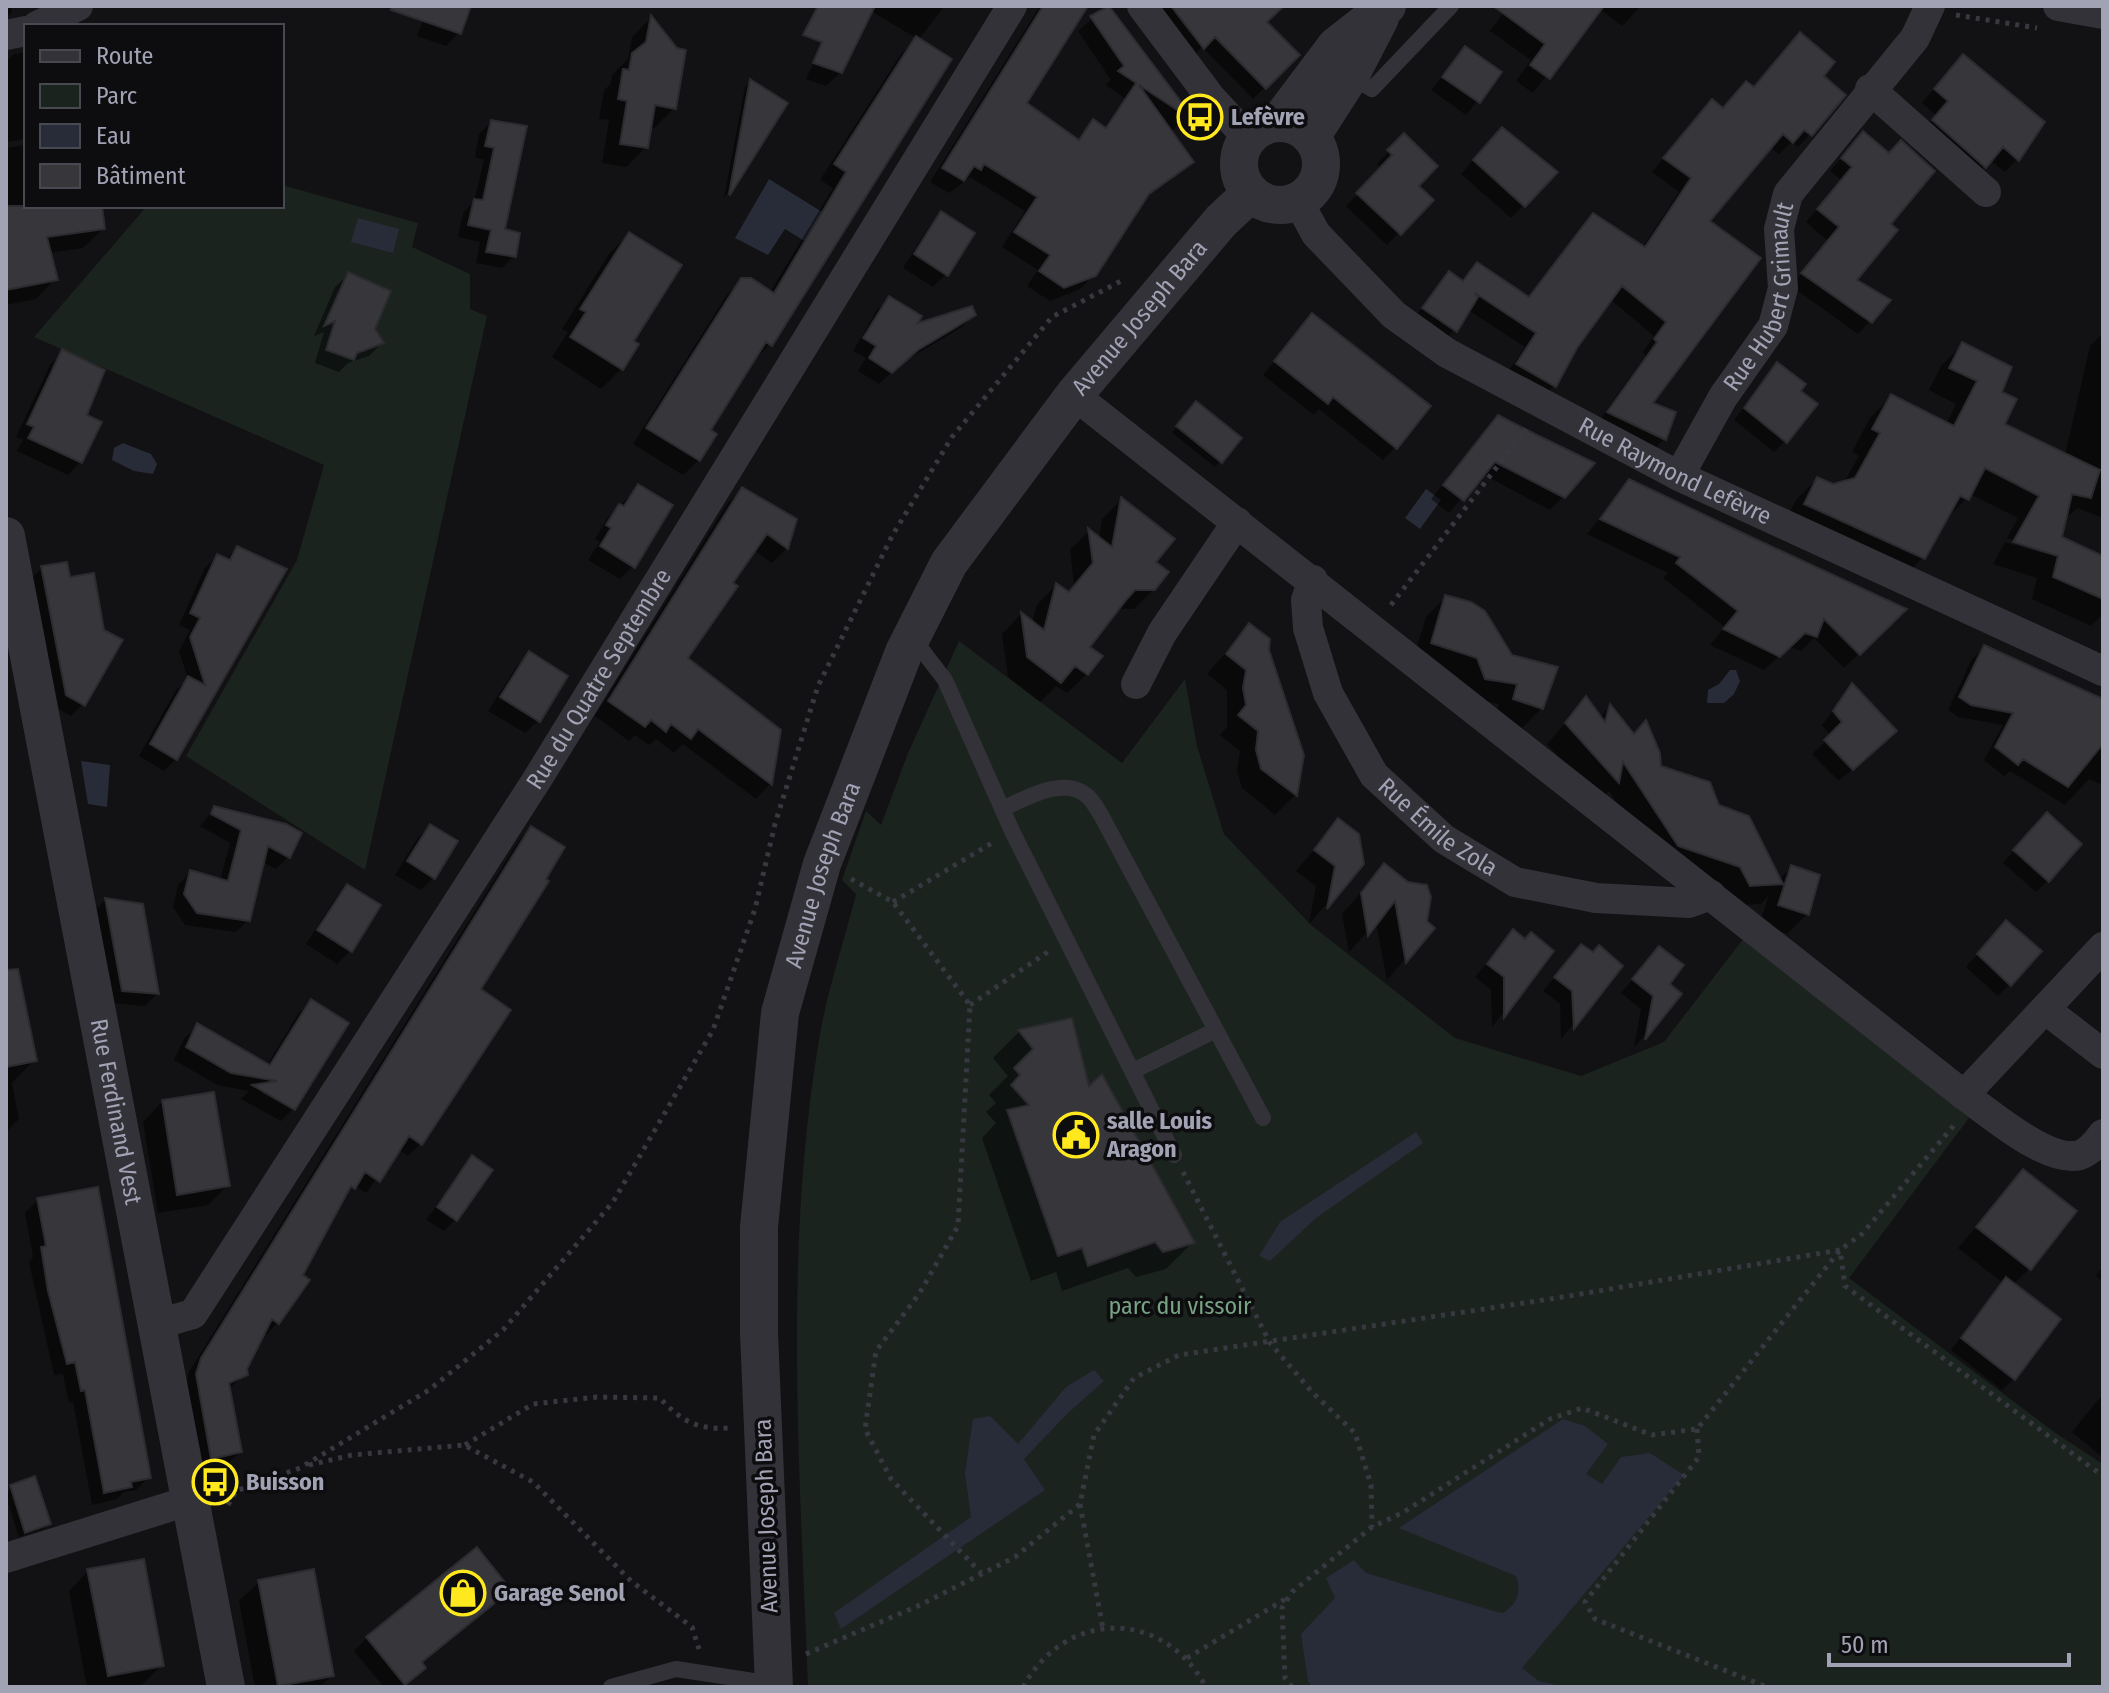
<svg xmlns="http://www.w3.org/2000/svg" width="2109" height="1693" font-family="'Fira Sans Condensed',sans-serif">
	<rect width="100%" height="100%" fill="#121113"/>
	<path fill="#1b231e" d="M282 185 418 223 412 247 470 274V309L487 316 365 870 186 756 297 560 324 465 34 337 147 206H282Z
		M959 641 1122 763 1185 679 1197 746 1224 834 1311 925 1455 1038 1581 1076 1664 1042 1747 934 1972 1114 1849 1278 2057 1434 2103 1464V1687H808C800 1473 783 1252 819 1040 827 991 844 942 856 894L842 880 866 811 881 825 908 753Z"/>
	<path fill="#272c38" d="M769 179 832 218 814 247 785 229 768 255 735 238Z
		M358 218 399 229 393 253 351 242Z
		M123 443 151 454 157 464 153 474 134 471 112 460 114 448Z
		M1426 489 1441 500 1420 529 1405 518Z
		M1730 670H1736L1740 681 1734 694 1724 703H1707L1708 690 1719 684Z
		M81 761 110 765 107 807 88 804Z
		M1416 1132 1423 1143 1316 1218 1270 1261 1259 1256 1280 1222Z
		M1094 1370 1104 1381 1067 1414 1024 1459 1045 1490 841 1629 834 1613 971 1517 965 1473 973 1419 990 1416 1018 1444 1066 1387Z
		M1563 1419 1585 1426 1608 1444 1586 1474 1602 1484 1621 1457 1650 1453 1684 1475 1522 1668 1539 1681 1564 1687H1312L1308 1681 1301 1634 1335 1598 1326 1578 1354 1560 1366 1573 1497 1612 1503 1613C1517 1604 1522 1592 1516 1576L1399 1528Z"/>
	<path fill="#0007" d="M6 6H11L12 12 6 18Z
		M428 6H468L459 33 446 46 417 36Z
		M839 6H945L918 40 770 344 755 360 708 431 699 460 683 475 633 444 726 296 741 280 770 292 833 188 820 180 901 54 916 38 871 11 841 72 826 86 806 79Z
		M1040 6H1085L1024 103 1076 141 1093 122 1104 128 1124 98 1099 135 1102 137 1127 100 1106 85 1111 80 1078 31 1107 6 1188 114 1173 130 1166 125 1192 161 1142 200 1094 275 1080 289 1050 301 1027 286 1038 270 1002 247 1025 211 970 177 949 193 930 182Z
		M1151 6H1257L1265 22 1297 55 1253 99 1202 47 1191 59Z
		M1508 6H1641L1622 26 1600 9 1533 93 1516 81 1531 60 1490 31Z
		M651 18 674 108 654 128 649 127 646 147 626 167 602 163 609 120 599 119 604 91 611 83 612 75 628 59 632 37Z
		M1800 34 1821 76 1810 134 1798 147 1792 142 1779 154 1770 147 1707 221 1650 403 1673 414 1664 439 1651 452 1596 425 1646 355 1643 352 1654 336 1610 299 1575 347 1555 385 1542 398 1504 377 1525 347 1468 310 1443 344 1411 322 1449 274 1461 282 1477 264 1525 306 1593 216 1642 248 1679 192 1652 172 1699 114 1722 110 1752 89Z
		M1465 48 1499 73 1466 115 1431 90Z
		M26 52V139L6 142V62L14 54Z
		M1950 69 2017 159 2005 172 1990 160 1971 179 1921 134 1936 115 1922 103Z
		M751 81 785 103 724 198 745 87Z
		M491 122 524 128 502 231 514 256 502 268 476 263 480 242 458 237 463 213 474 202 484 160 475 157 479 134Z
		M1863 133 1888 224 1854 281 1888 300 1858 334 1791 286 1828 241 1806 222 1841 180 1830 171Z
		M1404 136 1416 186 1431 200 1387 245 1346 206 1382 169 1377 164Z
		M1489 142 1555 173 1511 218 1461 174Z
		M26 145V206H99L103 229 83 248 49 253 55 279 36 299 6 305V148Z
		M942 214 946 274 933 287 903 268 929 227Z
		M629 234 632 342 636 345 621 369 601 389 552 357 568 332 562 329 609 254Z
		M348 275 382 343 369 356 348 363 339 372 315 363 324 332 314 336 335 287Z
		M890 298 913 326 974 314 962 327 903 362 879 384 858 371 866 358 853 351 877 310Z
		M1312 315 1395 447 1383 460 1319 409 1314 415 1263 375Z
		M2103 333V518L2078 508 2064 519 2060 538 2103 558V614L2091 626 2032 599 2037 578 1993 564 2005 542 2043 553V549L2007 538 2018 518 1970 494 1945 521 1923 557 1901 580 1784 526 1795 501 1817 479 1833 486 1844 483 1859 456 1852 452 1870 418 1892 396 1946 424 1956 404 1929 390 1941 366 1963 344 1999 393 2003 425 2065 455 2090 346Z
		M63 352 85 416 80 462 68 475 17 451 23 440 16 437 50 365Z
		M1777 365 1798 391 1785 441 1774 452 1734 420Z
		M1191 410 1220 461 1215 467 1172 433Z
		M1499 417 1563 497 1550 510 1482 474 1449 513 1431 499Z
		M1630 481 1904 610 1844 668 1814 638 1801 651 1789 647 1764 670 1710 645 1725 627 1663 578 1668 573 1587 534Z
		M639 486 633 566 620 579 588 560 600 542 595 539 607 519Z
		M742 489 795 520 787 548 772 563 753 550 685 659 779 730 770 784 756 799 683 744 674 753 656 739 649 745 635 735 629 741 595 716 727 504Z
		M1121 500 1153 563 1154 589 1134 609H1117L1087 647V674L1067 693 1056 686 1040 702 1008 677 1002 634 1021 614 1032 623 1037 605 1056 585 1067 593 1074 585 1070 550 1089 531 1099 539 1102 519Z
		M237 548 284 570 176 759 164 771 139 756 176 690 188 679 179 651 190 630 179 625 205 568 217 556 225 560Z
		M42 568 69 580 83 704 71 716 55 707 30 579Z
		M1446 597 1542 708 1522 728 1494 718 1499 704 1466 698 1458 677 1412 663 1426 617Z
		M1250 625 1267 651 1302 755 1295 795 1275 815 1242 788 1237 771 1240 751 1220 735 1227 727V690L1207 674Z
		M1985 647 2103 703V785L2089 779 2065 805 2010 771 2004 776 1984 760 2003 725 1958 717 1948 710 1972 659Z
		M530 654 538 721 525 733 488 711 517 666Z
		M1852 686 1882 743 1839 781 1812 754 1831 736 1822 725Z
		M1586 699 1599 718 1610 707 1660 768 1718 807 1778 880 1791 868 1807 914 1787 934 1759 925 1769 895 1761 904 1730 905 1659 865 1609 791 1598 802 1547 744Z
		M215 808 288 857 276 869 263 862 248 920 236 932 185 925 173 907 178 885 191 872 220 881 230 843 200 826Z
		M1338 821 1362 863 1309 924 1316 886 1296 871Z
		M430 826 434 877 421 890 395 875 417 839Z
		M2035 827 2048 880 2036 892 2003 863Z
		M532 828 478 990 420 1144 408 1156 398 1149 366 1193 354 1185 343 1198 300 1276 308 1281 291 1308 266 1335 263 1333 245 1368 246 1374 228 1389 240 1452 228 1464 199 1470 185 1387 189 1372 519 840Z
		M1384 866 1432 928 1387 980 1376 922 1349 952 1342 914Z
		M348 886 379 905 350 951 337 964 306 944 335 899Z
		M105 900 141 906 157 994 145 1006 110 1003 93 913Z
		M1513 932 1524 941 1551 951 1492 1027 1491 990 1475 977Z
		M1994 935 2010 984 1998 996 1966 967Z
		M1581 946 1621 966 1561 1039 1560 1004 1543 991Z
		M1647 962 1679 994 1634 1048 1641 1009 1621 993Z
		M311 1002 294 1107 265 1090 262 1093 292 1110 281 1121 241 1099 249 1091 217 1085 174 1060 184 1039 197 1026 267 1065 298 1014Z
		M6 1003 34 1060 12 1083 19 1119 6 1132Z
		M1071 1020 1088 1090 1192 1243 1166 1269 1136 1277 1128 1268 1062 1291 1056 1272 1031 1281 982 1138 996 1123 986 1112 996 1103 989 1095 1008 1076 993 1058 1019 1032Z
		M162 1102 228 1185 208 1205 158 1213 143 1122Z
		M472 1158 455 1220 444 1231 426 1220Z
		M2023 1172 2029 1269 2013 1285 2014 1379 2002 1390 1951 1350 2003 1283 1958 1248Z
		M38 1200 149 1477 136 1490 124 1492 117 1499 92 1505 73 1402 69 1403 63 1374 54 1375 29 1262 33 1257 25 1213Z
		M2103 1266V1282L2096 1276Z
		M2103 1394V1454L2101 1456 2072 1432Z
		M11 1487 49 1523 43 1529 19 1537 6 1496Z
		M88 1571 162 1665 142 1685 87 1687 69 1591Z
		M259 1582 332 1675 320 1687H255L239 1601Z
		M367 1638 420 1663 411 1680 403 1687H384L354 1651Z"/>
	<path fill="#36363b" stroke="#2c2b2f" stroke-width="2" d="M391 6H471L461 34 391 10Z
		M818 6H875L842 73 813 63 822 42 803 35Z
		M1043 6H1088L1027 103 1079 140 1093 119 1106 128 1136 83 1118 71 1124 66 1090 16 1109 6 1191 115 1188 117 1139 85 1194 162 1149 194 1096 276 1064 288 1039 271 1050 255 1014 232 1037 197 984 164 981 170 974 166 964 181 942 168Z
		M1171 6H1284L1267 22 1300 55 1266 89 1215 37 1204 49Z
		M1493 6H1604L1550 79 1530 65 1545 44Z
		M651 15 677 48 686 50 676 109 655 105 648 148 620 144 627 101 618 99 623 69 629 70 632 53 646 42Z
		M1800 32 1835 62 1824 76 1846 95 1812 136 1804 130 1793 143 1783 134 1710 221 1761 258 1653 403 1676 412 1666 440 1607 412 1657 342 1654 339 1666 322 1622 286 1577 348 1556 387 1516 364 1536 333 1475 293 1478 297 1457 332 1422 308 1449 271 1463 281 1477 262 1529 297 1593 213 1645 247 1691 178 1663 158 1712 99 1723 108 1746 81 1754 87Z
		M916 36 952 59 772 346 766 342 711 430 717 434 700 461 646 428 741 278H751L774 293 846 172 834 164Z
		M1465 46 1502 72 1480 103 1442 77Z
		M1963 54 2045 122 2019 161 2003 147 1986 168 1932 120 1948 101 1934 89Z
		M750 79 788 103 730 195 729 194Z
		M491 120 527 126 505 229 520 233 516 257 486 252 491 230 468 225 474 199 483 200 494 148 485 146Z
		M1502 127 1558 172 1525 207 1473 160Z
		M1863 131 1889 153 1901 140 1935 171 1891 224 1898 230 1857 280 1891 300 1872 323 1801 273 1839 227 1817 209 1852 167 1841 158Z
		M1404 133 1438 166 1419 186 1434 200 1401 235 1356 193 1392 155 1387 150Z
		M6 206H102L105 229 47 237 58 280 6 290Z
		M941 211 975 233 948 276 914 254Z
		M629 232 682 265 634 341 639 344 623 370 570 337 586 312 580 309Z
		M348 272 391 291 375 329 384 343 357 353 354 360 326 350 335 321 324 326Z
		M889 296 922 316 918 323 972 306 976 315 918 350 892 373 869 358 876 346 863 338Z
		M1312 313 1431 406 1397 449 1333 397 1328 404 1274 361Z
		M1962 342 2012 367 2002 392 2017 399 2005 424 2100 470 2091 498 2072 494 2062 537 2103 556V599L2053 577 2058 556 2013 542 2039 496 1985 468 1969 500 1960 496 1925 559 1804 504 1817 477 1833 484 1855 478 1880 433 1872 429 1891 394 1954 426 1977 381 1949 368Z
		M62 349 105 370 87 415 102 422 82 463 28 438 34 427 27 424Z
		M1777 362 1806 384 1801 391 1818 404 1787 443 1744 408Z
		M1196 401 1242 438 1222 463 1176 426Z
		M1498 415 1535 434 1595 463 1565 498 1495 462 1464 501 1443 485Z
		M1629 479 1749 536 1907 609 1860 655 1824 619 1817 637 1805 633 1780 657 1723 629 1738 611 1676 563 1680 557 1600 519Z
		M638 484 673 505 635 568 600 546 611 528 606 525 619 504 624 506Z
		M742 487 797 519 788 549 767 534 733 583 738 586 688 658 781 730 772 785 698 729 691 739 671 724 666 732 651 720 645 727 608 701Z
		M1121 497 1175 539 1156 562 1169 572 1155 590H1135L1127 599 1090 647 1103 656 1088 675 1075 666 1061 683 1027 657 1021 612 1044 630 1056 583 1069 592 1093 563 1088 528 1112 547Z
		M237 546 287 569 177 760 150 744 188 676 205 685 190 637 200 618 190 613 217 554 230 560Z
		M67 562 70 577 94 573 104 630 123 640 85 706 66 695 41 566Z
		M1445 595 1471 602 1485 611 1512 655 1558 667 1543 709 1513 699 1517 684 1485 679 1477 658 1431 643Z
		M1249 623 1270 639 1269 650 1304 755 1297 796 1261 769 1256 750 1258 731 1238 715 1246 705 1243 688 1246 670 1226 654Z
		M1984 645 2103 699V744L2068 787 2023 759 2018 765 1995 747 2013 713 1971 705 1959 697Z
		M529 651 568 676 540 722 500 697Z
		M1852 683 1897 731 1853 770 1824 740 1842 722 1833 711Z
		M1586 696 1605 722 1610 704 1634 734 1646 720 1660 753 1661 766 1710 782 1719 805 1749 816 1783 884 1750 886 1740 867 1678 846 1623 762 1619 783 1565 723Z
		M214 806 286 824 302 833 290 858 268 846 250 921 197 913 184 894 190 870 228 881 241 830 211 814Z
		M2047 812 2082 844 2049 882 2013 850Z
		M1338 818 1359 834 1364 864 1327 909 1335 866 1314 850Z
		M430 824 458 841 435 879 407 861Z
		M531 826 565 847 546 879 549 881 481 989 511 1010 422 1145 409 1136 380 1182 365 1172 355 1189 351 1186 303 1275 310 1280 279 1324 272 1319 247 1369 248 1375 229 1383 242 1452 211 1459 196 1374 201 1358Z
		M1384 863 1408 882 1427 885 1431 897 1427 921 1435 928 1406 963 1395 901 1368 936 1361 893Z
		M1791 865 1820 875 1809 915 1778 905Z
		M347 884 381 905 352 952 317 930Z
		M105 898 143 904 159 994 122 991Z
		M2006 920 2042 951 2011 986 1977 954Z
		M1513 929 1525 939 1531 932 1554 951 1504 1018V977L1487 964Z
		M1581 944 1593 952 1599 945 1623 966 1574 1029 1572 991 1554 977Z
		M1659 946 1684 965 1670 984 1682 994 1645 1040 1653 996 1632 979Z
		M18 969 37 1061 6 1067V970Z
		M311 999 349 1023 295 1110 252 1085 277 1081 231 1073 186 1047 197 1023 270 1065Z
		M1072 1018 1089 1086 1102 1074 1195 1243 1163 1252 1155 1242 1088 1266 1082 1248 1058 1256 1007 1110 1029 1105 1011 1085 1020 1075 1014 1068 1033 1049 1018 1030Z
		M214 1092 230 1186 177 1195 162 1100Z
		M472 1155 493 1170 457 1221 437 1207Z
		M2023 1169 2077 1211 2031 1270 1976 1227Z
		M98 1187 151 1478 131 1482 132 1487 104 1493 85 1390 81 1391 75 1362 67 1364 48 1291 41 1247 46 1246 37 1198Z
		M2006 1277 2061 1319 2015 1380 1961 1338Z
		M35 1476 51 1524 25 1533 10 1485Z
		M477 1547 511 1590 422 1662 426 1668 405 1685 366 1637Z
		M144 1559 164 1666 108 1676 87 1569Z
		M314 1569 334 1676 278 1686 258 1580Z"/>
	<g fill="none" stroke-linecap="round" stroke-linejoin="round">
		<path stroke="#383840" stroke-width="5" stroke-dasharray="4 6" stroke-linecap="butt" d="M1956 15 2037 28
			M1391 605 1526 429
			M851 879 893 902 970 1005 958 1226 919 1294 876 1351 865 1429 891 1479 981 1573
			M893 902 992 843
			M970 1005 1049 951
			M1183 1172 1270 1343 1313 1393 1355 1433 1371 1485 1372 1527
			M1697 1429 1699 1457 1585 1602 1595 1619 1767 1687
			M465 1445 533 1404 597 1397 660 1398C680 1420 697 1430 728 1428
			M309 1465 352 1455 464 1445 533 1482 631 1581 692 1627 699 1649
			M1080 1504 1103 1629
			M228 1505 236 1491 300 1468 429 1390 503 1330 613 1202 713 1030 755 909 775 824 818 686 892 536 952 437 1052 317 1123 280
			M806 1654 920 1605 1015 1557 1080 1504 1094 1435 1134 1378 1179 1355 1557 1298 1840 1250 1845 1286 2103 1476
			M1187 1658 1287 1598
			M1023 1687C1066 1609 1163 1608 1206 1687
			M1292 1687 1285 1678 1282 1608 1292 1592 1372 1527 1402 1513 1550 1419 1582 1408 1652 1435 1697 1429 1840 1250 1862 1234 1955 1124"/>
		<path stroke="#333239" stroke-width="16" d="M1350 76 1372 89 1451 6
			M912 637 945 680 1012 831 1174 1155
			M1002 809C1025 799 1062 776 1086 795 1092 799 1097 809 1101 815L1263 1118
			M1133 1071 1216 1030
			M611 1687 676 1669 774 1684"/>
		<g stroke="#333239" stroke-width="30">
			<path d="M1142 6 1211 98 1248 138"/>
			<path d="M2058 6 2103 14"/>
			<path d="M37 26 78 6"/>
			<path d="M6 35 26 31"/>
			<path d="M1870 89 1986 192"/>
			<path id="s1" d="M1298 201 1316 234 1394 315 1447 353 1679 476 2103 671"/>
			<path d="M1074 395 1964 1095C1990 1113 2048 1164 2080 1155 2091 1151 2097 1142 2103 1134"/>
			<path id="s2" d="M1679 476 1723 397 1773 326 1783 288 1779 229 1788 194 1915 38 1930 6"/>
			<path id="s3" d="M1313 580 1306 600 1308 628 1328 693 1374 775 1444 839 1515 882 1596 898 1689 903 1711 895"/>
			<path d="M1136 684 1162 633 1237 522"/>
			<path d="M2046 1010 2103 1054"/>
			<path d="M1964 1095 2103 947"/>
			<path id="s4" d="M158 1324 193 1314 538 778 1012 6"/>
			<path d="M6 1558 191 1500"/>
		</g>
		<g stroke="#333239" stroke-width="38">
			<path d="M1278 123 1336 46 1387 6"/>
			<circle cx="1280" cy="164" r="41"/>
			<path d="M1311 137 1350 76 1380 18"/>
			<path id="s5" d="M6 536 226 1687"/>
			<path id="s6" d="M774 1687 759 1333V1227L780 1013 822 864 904 652 949 563 1074 395 1221 221 1251 193"/>
		</g>
	</g>
	<defs>
		<g id="bus-ring" transform="scale(2.3)"><circle r="9.5" fill="#0d0c0e" stroke="#ffe91e" stroke-width="1.5"/><path d="M-5-6H5V4H4V6H2V4H-2V6H-4V4H-5ZM-3.5-4V0h7V-4ZM-3.5 1.2v1.5H-2V1.2ZM2 1.2v1.5H3.5V1.2Z" fill="#ffe91e"/></g>
		<g id="civic-ring" transform="scale(2.3)"><circle r="9.5" fill="#0d0c0e" stroke="#ffe91e" stroke-width="1.5"/><path d="M-.6-6.5H3V-4.5H.6V-3L4-1V1h2V6H-6V1h2V-1L-.6-3ZM-1.2 2.5V6h2.4V2.5Z" fill="#ffe91e"/></g>
		<g id="shop-ring" transform="scale(2.3)"><circle r="9.5" fill="#0d0c0e" stroke="#ffe91e" stroke-width="1.5"/><path d="M-5-2.5h2.3a2.7 3.5 0 0 1 5.4 0H5L5.5 6h-11ZM-1.5-2.5h3a1.5 2.3 0 0 0-3 0Z" fill="#ffe91e"/></g>
	</defs>
	<g fill-rule="evenodd">
		<use href="#bus-ring" x="1200" y="117"/>
		<use href="#civic-ring" x="1076" y="1135"/>
		<use href="#bus-ring" x="215" y="1482"/>
		<use href="#shop-ring" x="463" y="1593"/>
	</g>
	<g text-anchor="middle" dominant-baseline="central" stroke-width="7" stroke-linejoin="round" paint-order="stroke">
		<g font-size="24" font-weight="bold" fill="#a1a3b5" stroke="#0d0c0e" text-anchor="start">
			<text x="1231" y="117">Lefèvre</text>
			<text x="1107" y="1121">salle Louis<tspan x="1107" dy="28">Aragon</tspan></text>
			<text x="246" y="1482">Buisson</text>
			<text x="494" y="1593">Garage Senol</text>
		</g>
		<g font-size="24" fill="#a1a3b5" stroke="#0d0c0e">
			<text stroke="none"><textPath href="#s2" startOffset="202">Rue Hubert Grimault</textPath></text>
			<text stroke="none"><textPath href="#s6" startOffset="1468">Avenue Joseph Bara</textPath></text>
			<text stroke="none"><textPath href="#s1" startOffset="472">Rue Raymond Lefèvre</textPath></text>
			<text stroke="none"><textPath href="#s4" startOffset="790">Rue du Quatre Septembre</textPath></text>
			<text stroke="none"><textPath href="#s3" startOffset="294">Rue Émile Zola</textPath></text>
			<text stroke="none"><textPath href="#s6" startOffset="820">Avenue Joseph Bara</textPath></text>
			<text stroke="none"><textPath href="#s5" startOffset="586">Rue Ferdinand Vest</textPath></text>
			<text transform="translate(766 1516) rotate(-92)">Avenue Joseph Bara</text>
		</g>
		<g font-size="24" fill="#77a284" stroke="#0d0c0e">
			<text x="1180" y="1306">parc du vissoir</text>
		</g>
	</g>
	<rect width="2109" height="1693" fill="none" stroke="#a1a3b5" stroke-width="16"/>
	<rect x="24" y="24" width="260" height="184" fill="#0d0c0e" stroke="#484851" stroke-width="2"/>
	<rect x="40" y="50" width="40" height="12" fill="#333239" stroke="#484851" stroke-width="2"/>
	<text x="96" y="64" font-size="24" fill="#a1a3b5">Route</text>
	<rect x="40" y="84" width="40" height="24" fill="#1b231e" stroke="#484851" stroke-width="2"/>
	<text x="96" y="104" font-size="24" fill="#a1a3b5">Parc</text>
	<rect x="40" y="124" width="40" height="24" fill="#272c38" stroke="#484851" stroke-width="2"/>
	<text x="96" y="144" font-size="24" fill="#a1a3b5">Eau</text>
	<rect x="40" y="164" width="40" height="24" fill="#36363b" stroke="#484851" stroke-width="2"/>
	<text x="96" y="184" font-size="24" fill="#a1a3b5">Bâtiment</text>
	<path d="M1829 1653v12h240v-12" fill="none" stroke="#a1a3b5" stroke-width="4"/>
	<text x="1841" y="1653" font-size="24" fill="#a1a3b5" stroke="#0d0c0e" stroke-width="6" paint-order="stroke">50 m</text>
</svg>
